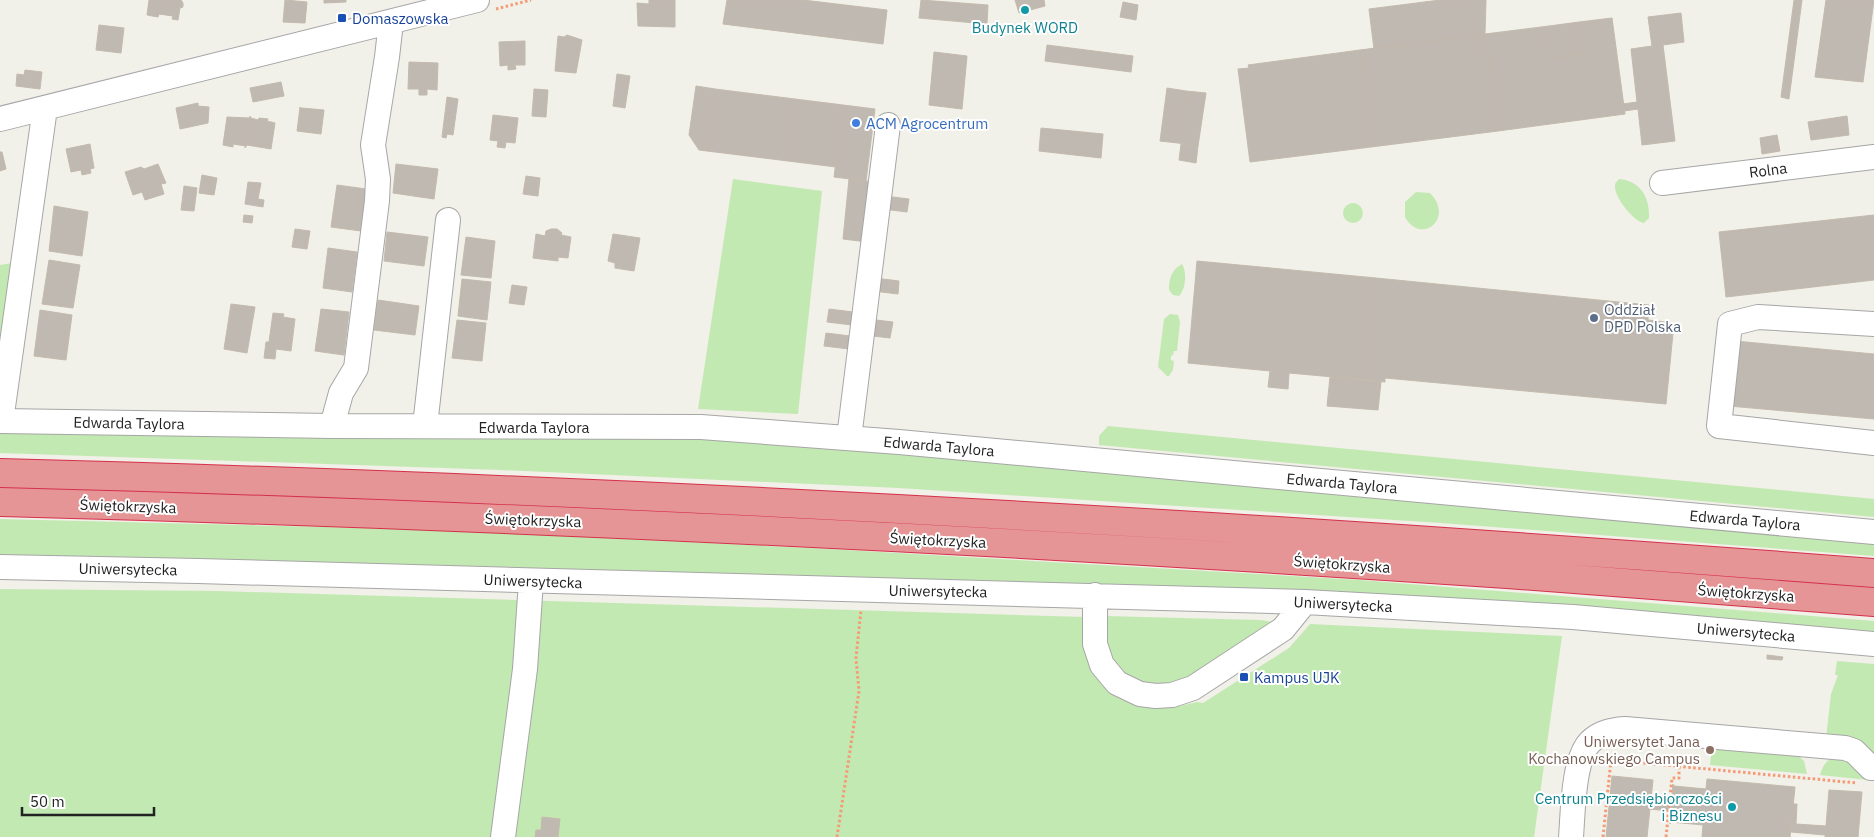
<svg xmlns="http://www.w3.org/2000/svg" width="1874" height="837" font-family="'IBM Plex Sans',sans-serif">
	<rect width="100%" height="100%" fill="#f1f0e9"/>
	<path fill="#c3e9b2" d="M733 179 822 191 798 414 698 409Z
		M1619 179C1641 181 1650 198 1649 218L1644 223C1634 222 1614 197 1615 186 1615 182 1617 182 1619 179Z
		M1416 192 1430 193C1455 218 1421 246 1405 217V202Z
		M1343 213a10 10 0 1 1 20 0a10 10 0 1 1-20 0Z
		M12 263 0 351V265Z
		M1182 264C1187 272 1186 289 1179 296L1173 295 1169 290C1169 279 1171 270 1182 264Z
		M1170 314 1178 315 1180 322 1177 351H1174L1173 355 1171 356V360L1174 361 1173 370 1169 376H1167L1158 367 1164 319Z
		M1108 426 1874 499V517L1099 445V436Z
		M0 431 745 439 1874 541V556L1441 523 899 488 501 470 0 453Z
		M0 519 448 530 829 549 1360 580 1874 621V634L0 560Z
		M0 589 217 591 1085 617V646L1156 704 1180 706 1197 702 1203 703 1289 648 1310 624 1562 636 1534 837H0Z
		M1105 616 1260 620 1274 622 1183 680 1153 685 1126 677 1112 663 1105 649Z
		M1837 661 1874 664V759L1826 738 1831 694 1838 675H1835Z
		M1712 745 1796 754 1804 761 1807 774 1710 765Z
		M1835 757H1846L1868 780 1820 775C1823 765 1826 760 1835 757Z"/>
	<path fill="#bfb9b2" stroke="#c3baac" d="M149 0H181L183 3V7L180 8 178 20 172 19 173 16 159 14 158 17 147 15Z
		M285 0 307 2 305 23 283 22Z
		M324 0H346V2L324 3Z
		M649 0H675V27L638 26 637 3 649 4Z
		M727 0H803L887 10 883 44 723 24Z
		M921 0 988 5 987 24 919 18Z
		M1015 0H1044L1045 6 1019 13Z
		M1440 0H1486L1485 34 1374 49 1369 9Z
		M1794 0H1802L1789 99 1781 97Z
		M1826 0H1874L1863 82 1815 77Z
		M1123 2 1138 5 1136 20 1120 17Z
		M1681 13 1684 42 1663 45 1675 141 1642 145 1638 109 1624 111 1623 104 1637 102 1631 49 1652 46 1648 17Z
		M1612 18 1625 114 1498 131 1485 34 1549 26 1553 58 1583 54 1579 22Z
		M1579 22 1583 54 1553 58 1549 26Z
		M99 25 124 28 121 53 96 50Z
		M1485 34 1498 131 1371 147 1360 50Z
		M567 35 582 40 576 73 555 71 558 36 564 37Z
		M525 41V65H515L516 69 508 70V65L500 66 499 42Z
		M1047 45 1133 56 1131 72 1045 61Z
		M1360 50 1371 147 1250 162 1238 69 1249 68 1248 65Z
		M934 52 967 56 962 109 929 105Z
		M409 62 438 63 437 90 427 89V95H419V89H408Z
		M25 70 42 72 40 89 16 86 17 74 24 75Z
		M617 74 630 76 625 108 613 106Z
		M281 82 284 96 253 102 250 88Z
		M696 86 715 89 707 151 699 150 689 135Z
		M1167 88 1186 91 1178 143 1160 141Z
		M534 89 548 90 546 117 532 116Z
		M715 89 795 99 788 161 707 151Z
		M1186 91 1206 93 1198 146 1178 143Z
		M447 97 458 99 453 135 447 134 446 138 442 137Z
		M795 99 843 105 836 167 788 161Z
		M198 103V106L209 107 208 123 180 129 176 108Z
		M843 105 875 109 866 181 834 177Z
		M300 107 301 108 324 110 321 134 297 131Z
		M493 115 518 118 515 143 506 142 505 148 497 147 498 141 490 140Z
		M250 116 251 118 258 120 259 118 268 119 267 121 275 123 271 149 247 145 245 148Z
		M1847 116 1849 135 1811 140 1808 122Z
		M227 117 250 118 246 146 233 144V147L223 145Z
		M1041 128 1103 134 1101 158 1039 151Z
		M1777 135 1780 151 1762 154 1760 138Z
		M90 144 94 168 90 169 91 173 82 175 81 170 71 172 66 149Z
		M1181 144 1198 146 1196 163 1179 160Z
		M0 152H2L6 169 0 171Z
		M158 164 166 183 161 184 164 194 145 200 142 192 133 195 125 172 141 167 144 169Z
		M396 164 438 169 434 199 393 193Z
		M202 175 217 178 214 195 199 193Z
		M526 176 540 178 538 196 523 194Z
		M849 179 874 182 867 242 843 239Z
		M248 182 261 183 258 199 264 200 263 207 245 204Z
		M337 185 366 189 361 231 331 227Z
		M184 186 197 188 194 211 181 210Z
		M885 196 909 199 907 212 883 209Z
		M54 206 88 212 82 256 49 251Z
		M244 215 253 216 252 223 243 222Z
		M1874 215V280L1726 297 1719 232Z
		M295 229 310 231 307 249 292 247Z
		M551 229H557L562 233 561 235 571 237 568 258 558 257V261L533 258 536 234 545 236 546 231Z
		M387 232 428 237 424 266 384 261Z
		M613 234 640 238 634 271 615 268V263L608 261Z
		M466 237 495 241 491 278 461 275Z
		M328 248 357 252 352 292 323 288Z
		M49 260 80 265 73 308 42 304Z
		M1197 261 1376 278 1367 380 1289 373 1288 389 1268 387 1270 371 1188 363Z
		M875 278 899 281 898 294 873 291Z
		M1376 278 1649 305 1648 320 1674 323 1666 404 1385 378V382L1367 380Z
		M462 279 491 282 487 320 458 316Z
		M512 285 527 287 524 305 509 303Z
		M378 300 419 306 415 335 374 330Z
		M231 304 255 307 247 353 224 349Z
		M321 309 349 312 344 355 315 351Z
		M829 309 853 312 852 325 827 322Z
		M40 310 72 315 66 360 34 356Z
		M273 313 284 314 283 317 295 319 291 351 276 349 275 359 264 358 266 342H269Z
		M457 320 486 323 482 361 452 358Z
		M876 320 893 322 890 338 873 336Z
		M826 333 850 336 849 349 824 346Z
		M1735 341 1874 354V419L1729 406Z
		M1330 377 1381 382 1378 410 1327 406Z
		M1767 655 1783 657 1782 660 1767 659Z
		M1612 776 1653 780 1647 837H1606Z
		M1707 779 1795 787 1790 837H1702L1703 825 1671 822 1670 824 1673 784 1674 786 1706 789Z
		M1829 790 1862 792 1858 837H1825Z
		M1651 796 1671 798 1670 811 1649 809Z
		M1793 804H1797L1796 824 1826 826 1825 835 1791 832Z
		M542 817 560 819 558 837H535L536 830H541Z"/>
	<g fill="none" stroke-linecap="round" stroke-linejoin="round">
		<g stroke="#a6a6a6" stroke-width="26">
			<path id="minor" d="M0 119 477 0
				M1662 183 1874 157
				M1874 324 1758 317 1730 324 1719 426 1874 443
				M0 421 332 426 701 427 899 442 1874 532
				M1 421 45 108
				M332 426 341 393 356 368 377 201 378 179 373 145 387 57 391 22
				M425 426 448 220
				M849 438 888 125
				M0 567 198 571 1305 602 1573 617 1874 644
				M1095 595V644L1102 665 1117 683 1140 694 1156 696 1172 695 1193 688 1283 629 1305 602
				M503 837 525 669 531 581
				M1571 837C1573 813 1573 759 1590 742 1600 732 1612 730 1625 729L1845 748 1854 751 1871 768H1874"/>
		</g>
		<g stroke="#d5304b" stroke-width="30">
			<path id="highway" d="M0 473C626 489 1250 525 1874 573
				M0 502C503 515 1005 540 1507 574 1630 583 1752 593 1874 602"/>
		</g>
		<path stroke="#f59a77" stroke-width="3" stroke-dasharray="2.5 2.5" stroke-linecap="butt" d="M496 9 531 0
			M837 837 859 691 856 658 861 610
			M1603 837 1611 760 1857 783
			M1666 837 1672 778H1679V766"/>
		<use href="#minor" stroke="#fff" stroke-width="24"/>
		<use href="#highway" stroke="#e59595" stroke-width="28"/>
	</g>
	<g fill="#0f9aa8" stroke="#fff" stroke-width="2">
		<circle cx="1025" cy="10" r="5"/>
		<circle cx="1732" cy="807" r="5"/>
	</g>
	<g fill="#1a4fb4" stroke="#fff" stroke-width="2">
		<rect x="337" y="13" width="10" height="10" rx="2.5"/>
		<rect x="1239" y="672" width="10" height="10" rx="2.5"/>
	</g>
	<circle fill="#3f7fe0" stroke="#fff" stroke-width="2" cx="856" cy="123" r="5"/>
	<circle fill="#5c6f8a" stroke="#fff" stroke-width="2" cx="1594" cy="318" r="5"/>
	<circle fill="#8d6e63" stroke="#fff" stroke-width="2" cx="1710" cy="750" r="5"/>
	<g text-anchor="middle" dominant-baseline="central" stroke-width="4" stroke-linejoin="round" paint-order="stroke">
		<g font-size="15" fill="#164399" stroke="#fff" text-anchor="start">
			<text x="352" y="18">Domaszowska</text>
			<text x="1254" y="677">Kampus UJK</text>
		</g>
		<g font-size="15" fill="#0d838f" stroke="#fff">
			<text x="1025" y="27">Budynek WORD</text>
			<text x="1722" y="798" text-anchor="end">Centrum Przedsiębiorczości<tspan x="1722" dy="17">i Biznesu</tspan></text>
		</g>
		<g font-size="15" fill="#366cbe" stroke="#fff" text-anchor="start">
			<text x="866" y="123">ACM Agrocentrum</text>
		</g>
		<g font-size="15" fill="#222" stroke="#fff">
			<text transform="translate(1768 170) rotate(-7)">Rolna</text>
			<text transform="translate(129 423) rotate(1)">Edwarda Taylora</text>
			<text x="534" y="427">Edwarda Taylora</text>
			<text transform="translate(939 446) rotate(5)">Edwarda Taylora</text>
			<text transform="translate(1342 483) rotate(5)">Edwarda Taylora</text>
			<text transform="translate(128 506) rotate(2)">Świętokrzyska</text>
			<text transform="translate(533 520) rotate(2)">Świętokrzyska</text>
			<text transform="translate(1745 520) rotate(5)">Edwarda Taylora</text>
			<text transform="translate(938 540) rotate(3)">Świętokrzyska</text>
			<text transform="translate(1342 564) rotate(4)">Świętokrzyska</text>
			<text transform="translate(128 569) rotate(1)">Uniwersytecka</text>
			<text transform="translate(533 581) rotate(2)">Uniwersytecka</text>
			<text transform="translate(938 591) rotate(1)">Uniwersytecka</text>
			<text transform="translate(1746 593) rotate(4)">Świętokrzyska</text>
			<text transform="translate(1343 604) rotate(3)">Uniwersytecka</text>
			<text transform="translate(1746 632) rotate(5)">Uniwersytecka</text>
		</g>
		<g font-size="15" fill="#4e5e75" stroke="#fff" text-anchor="start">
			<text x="1604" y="309">Oddział<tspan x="1604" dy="17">DPD Polska</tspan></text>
		</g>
		<g font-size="15" fill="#785e54" stroke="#fff" text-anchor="end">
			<text x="1700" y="741">Uniwersytet Jana<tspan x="1700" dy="17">Kochanowskiego Campus</tspan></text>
		</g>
	</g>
	<path d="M22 807v8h132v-8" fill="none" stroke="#222222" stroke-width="2.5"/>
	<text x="30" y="807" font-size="15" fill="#222222" stroke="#ffffff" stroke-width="4" paint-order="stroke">50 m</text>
</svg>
